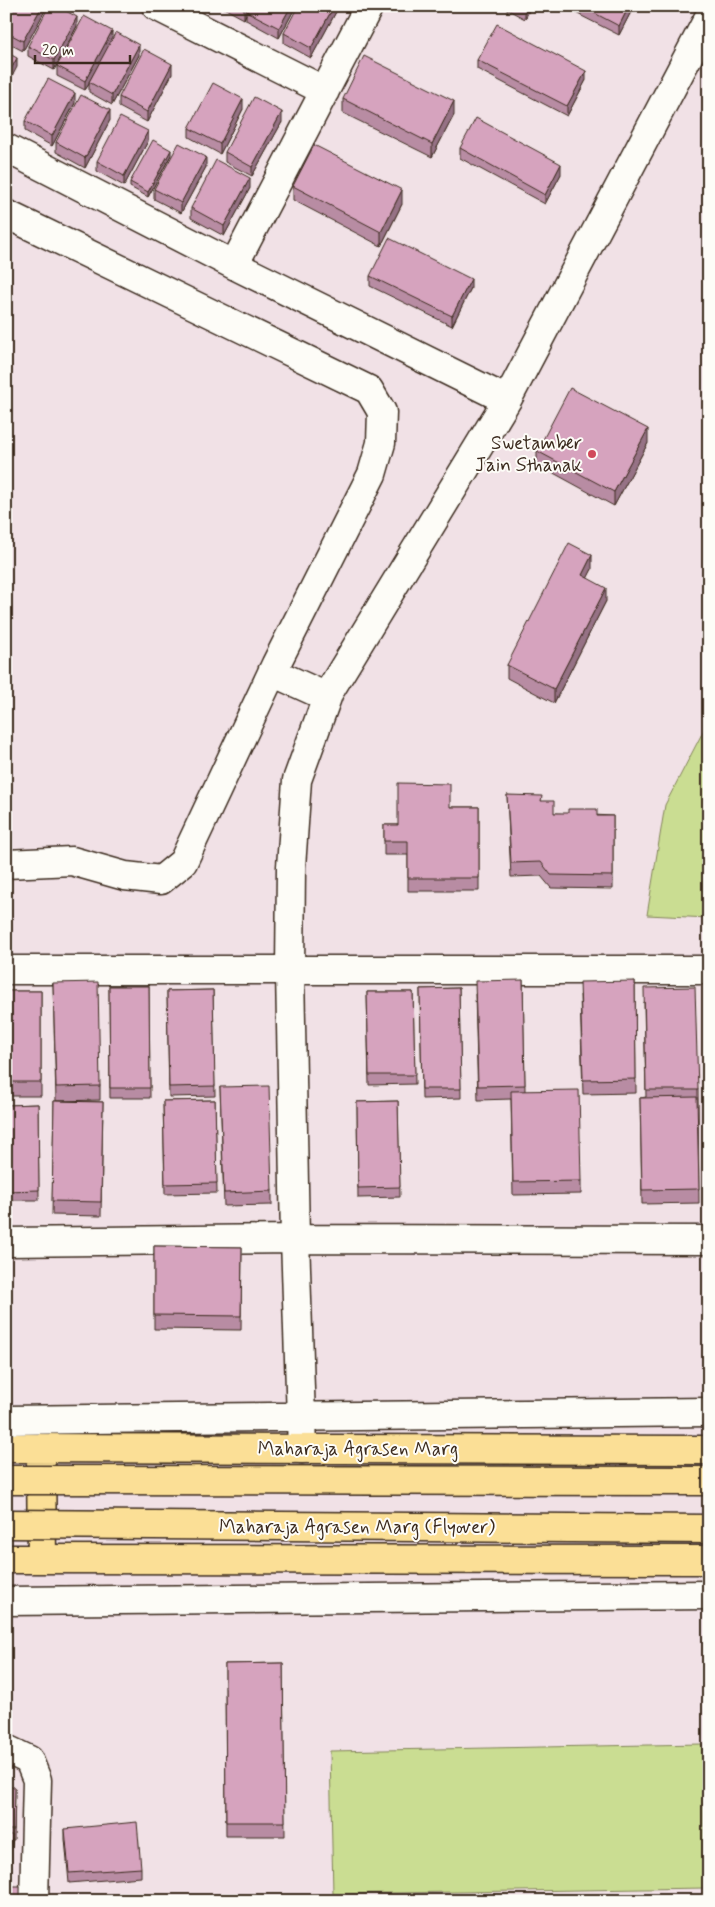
<svg xmlns="http://www.w3.org/2000/svg" width="715" height="1907" font-family="Mynerve,sans-serif">
	<rect width="100%" height="100%" fill="#f1e1e6"/>
	<filter id="ink" filterUnits="userSpaceOnUse"><feTurbulence type="fractalNoise" baseFrequency=".02" numOctaves="2"/><feDisplacementMap in="SourceGraphic" scale="10" xChannelSelector="R" yChannelSelector="G"/><feConvolveMatrix kernelMatrix="1 2 1 2 8 2 1 2 1" color-interpolation-filters="sRGB"/></filter>
	<g filter="url(#ink)">
		<path fill="#cadd92" stroke="#828458" d="M709 720V918L647 915 665 805Z
			M702 1744 705 1888 333 1894 330 1751Z"/>
		<g fill="none" stroke-linecap="round" stroke-linejoin="round">
			<g stroke="#3b2a1e" stroke-width="31">
				<path id="minor" d="M156 6 325 91
					M6 148 234 265 507 400
					M6 214 369 390 382 412 381 443 372 474 276 664 183 862 161 880 125 876 72 861 6 864
					M234 265 369 6
					M272 672 327 697
					M6 970H709
					M6 1242 295 1239 709 1240
					M6 1420 709 1412
					M302 1449 295 1239 290 970 291 867 297 780 329 692 507 400 709 17
					M6 1601 709 1595
					M6 1749 29 1760 37 1780 34 1901"/>
			</g>
			<g stroke="#3b2a1e" stroke-width="31">
				<path id="major" d="M6 1448 709 1450
					M41 1456 42 1559
					M6 1559 709 1560"/>
			</g>
			<use href="#minor" stroke="#fdfcf7" stroke-width="28"/>
			<use href="#major" stroke="#fbdf96" stroke-width="28"/>
			<g stroke="#3b2a1e" stroke-width="31" stroke-linecap="butt">
				<path id="major-bridge" d="M6 1480 709 1481
					M6 1524 709 1529"/>
			</g>
			<use href="#major-bridge" stroke="#fbdf96" stroke-width="28"/>
		</g>
		<path fill="#b88ca3" stroke="#3b2a1e" d="M6 6H47L23 51 6 42Z
			M220 6H296L279 38 246 20V14L244 19Z
			M337 6V10L311 58 284 43V33Z
			M501 6H531L525 19Z
			M562 6H634L619 35Z
			M77 26 54 70 28 56V46Z
			M112 40 139 55 112 105 89 92V84L85 90 57 76V66Z
			M477 60 586 80 567 116 477 69Z
			M172 74 147 122 119 107V97Z
			M343 99 454 115 432 157 343 113Z
			M75 103 52 146 25 131V121Z
			M243 109 220 154 189 137V128Z
			M110 120 85 168 56 152V142Z
			M282 122 252 176 225 162V152Z
			M148 141 124 186 97 171V161Z
			M460 148 561 174 545 204 460 158Z
			M171 155 148 197 130 187V182Z
			M206 167 181 213 154 199V189Z
			M293 186 402 204 381 246 293 200Z
			M250 188 224 236 191 218V208Z
			M370 276 471 288 452 326 370 286Z
			M648 443 614 506 537 464V451Z
			M592 569 587 578 606 601 554 703 507 678V665Z
			M507 795 542 801 554 813 613 816V889L551 888 541 876 511 877Z
			M450 807H479V891H408V855H384V825H398Z
			M523 980 525 1091 581 1181V1194L513 1195 511 1099 478 1100 475 994Z
			M635 981 636 1093 583 1094 580 995Z
			M53 983 100 1086V1100L56 1101Z
			M109 986H149L150 1098H110Z
			M459 988 461 1098 422 1099 420 989Z
			M213 990 215 1096 169 1097 167 991Z
			M6 991H41V1096H6Z
			M367 992H413L415 1084 369 1085Z
			M644 1002 698 1090 699 1203 642 1204 640 1098 646 1097Z
			M220 1087 272 1191V1205L224 1206Z
			M215 1100 217 1193 165 1194 163 1101Z
			M54 1101 103 1102 101 1216 52 1215Z
			M398 1101 400 1197 358 1198 357 1102Z
			M705 1103H709V1204H707Z
			M38 1104 39 1200H6V1105Z
			M154 1246 242 1247 241 1330 154 1329Z
			M283 1663 285 1836H226L225 1664Z
			M6 1787H15L14 1840H12L10 1886 6 1901Z
			M65 1829 141 1868V1877L69 1883 65 1839Z"/>
		<path fill="#967285" stroke="#3b2a1e" d="M42 6H47V7L23 51V41Z
			M246 6H251L246 11V14L244 19V9Z
			M291 6H296L279 38V28Z
			M334 6H337V10L311 58V48Z
			M525 6H531L525 19Z
			M629 6H634L619 35V26Z
			M77 17V26L54 70V60Z
			M112 31V41L89 82V84L85 90V81Z
			M139 45V55L112 105V95Z
			M17 58V67L6 88V78Z
			M172 64V74L147 122V112Z
			M586 71V80L567 116V106Z
			M75 93V103L52 146V136Z
			M243 99V109L220 154V144Z
			M454 101V115L432 157V144Z
			M110 110V120L85 168V158Z
			M282 112V122L252 176V167Z
			M148 131V141L124 186V176Z
			M171 150V155L148 197V192Z
			M206 157V167L181 213V203Z
			M561 164V174L545 204V195Z
			M250 178V188L224 236V226Z
			M402 190V204L381 246V232Z
			M471 279V288L452 326V316Z
			M648 429V443L614 506V492Z
			M592 555V569L582 589V575Z
			M606 588V601L554 703V689Z"/>
		<path fill="#d6a3be" stroke="#3b2a1e" d="M6 6H42L23 41 6 32Z
			M49 6H57L77 17 54 60 28 46Z
			M238 6H246L244 9Z
			M249 6H291L279 28 246 11Z
			M298 6H334L311 48 284 33Z
			M581 6H629L619 26Z
			M84 16 112 31 85 81 57 66Z
			M497 24 586 71 567 106 477 60Z
			M116 32 139 45 112 95 89 82Z
			M144 49 172 64 147 112 119 97Z
			M6 52 17 58 6 78Z
			M364 56 454 101 432 144 343 99Z
			M48 79 75 93 52 136 25 121Z
			M213 83 243 99 220 144 189 128Z
			M81 95 110 110 85 158 56 142Z
			M254 97 282 112 252 167 225 152Z
			M120 117 148 131 124 176 97 161Z
			M476 118 561 164 545 195 460 148Z
			M153 140 171 150 148 192 130 182Z
			M179 143 206 157 181 203 154 189Z
			M314 145 402 190 381 232 293 186Z
			M216 160 250 178 224 226 191 208Z
			M389 238 471 279 452 316 370 276Z
			M570 388 648 429 614 492 537 451Z
			M569 543 592 555 582 575 606 588 554 689 507 665Z
			M398 783 450 784V807H479V878H408V841H384V825H398Z
			M507 795 542 796 541 801H554V813H568V809H597V816H613V876L551 875 541 862 511 863Z
			M523 980 525 1085 478 1086 475 981Z
			M635 981 636 1079 583 1080 580 982Z
			M98 982 100 1086 56 1087 53 983Z
			M109 986H149L150 1088H110Z
			M695 987 698 1090H646L644 988Z
			M459 988 461 1089H422L420 989Z
			M213 990 215 1086 169 1087 167 991Z
			M6 991H41V1082H6Z
			M367 992H413L415 1075H369Z
			M269 1086 272 1191 224 1193 220 1087Z
			M579 1090 581 1181 513 1182 511 1091Z
			M697 1097 699 1189 642 1190 640 1098Z
			M215 1100 217 1183 165 1184 163 1101Z
			M54 1101 103 1102 101 1202 52 1201Z
			M398 1101 400 1187 358 1188 357 1102Z
			M705 1103H709V1194H707Z
			M38 1104 39 1190 6 1191V1105Z
			M154 1246 242 1247 241 1316 154 1315Z
			M283 1663 285 1822H226L225 1664Z
			M6 1787H15L14 1830H6Z
			M137 1822 141 1868 69 1873 65 1829Z
			M6 1835H12L10 1878H6Z
			M6 1886H20V1901H6Z"/>
	</g>
	<circle fill="#d1495b" stroke="#fdfcf7" stroke-width="2" cx="592" cy="454" r="5"/>
	<g text-anchor="middle" dominant-baseline="central" stroke-width="4" stroke-linejoin="round" paint-order="stroke">
		<g font-size="19" fill="#3b2a1e" stroke="#fdfcf7" text-anchor="end">
			<text x="582" y="443">Swetamber<tspan x="582" dy="22">Jain Sthanak</tspan></text>
		</g>
		<g font-size="19" fill="#3b2a1e" stroke="#fdfcf7">
			<text x="358" y="1449">Maharaja Agrasen Marg</text>
			<text x="357" y="1527">Maharaja Agrasen Marg (Flyover)</text>
		</g>
	</g>
	<rect width="715" height="1907" fill="none" stroke="#fdfcf7" stroke-width="25"/>
	<rect x="12" y="12" width="690" height="1882" fill="none" stroke="#3b2a1e" stroke-width="2" filter="url(#ink)"/>
	<path d="M35 55v8h95v-8" fill="none" stroke="#3b2a1e" stroke-width="2.5"/>
	<text x="42" y="55" font-size="15" fill="#3b2a1e" stroke="#fdfcf7" stroke-width="4" paint-order="stroke">20 m</text>
</svg>
